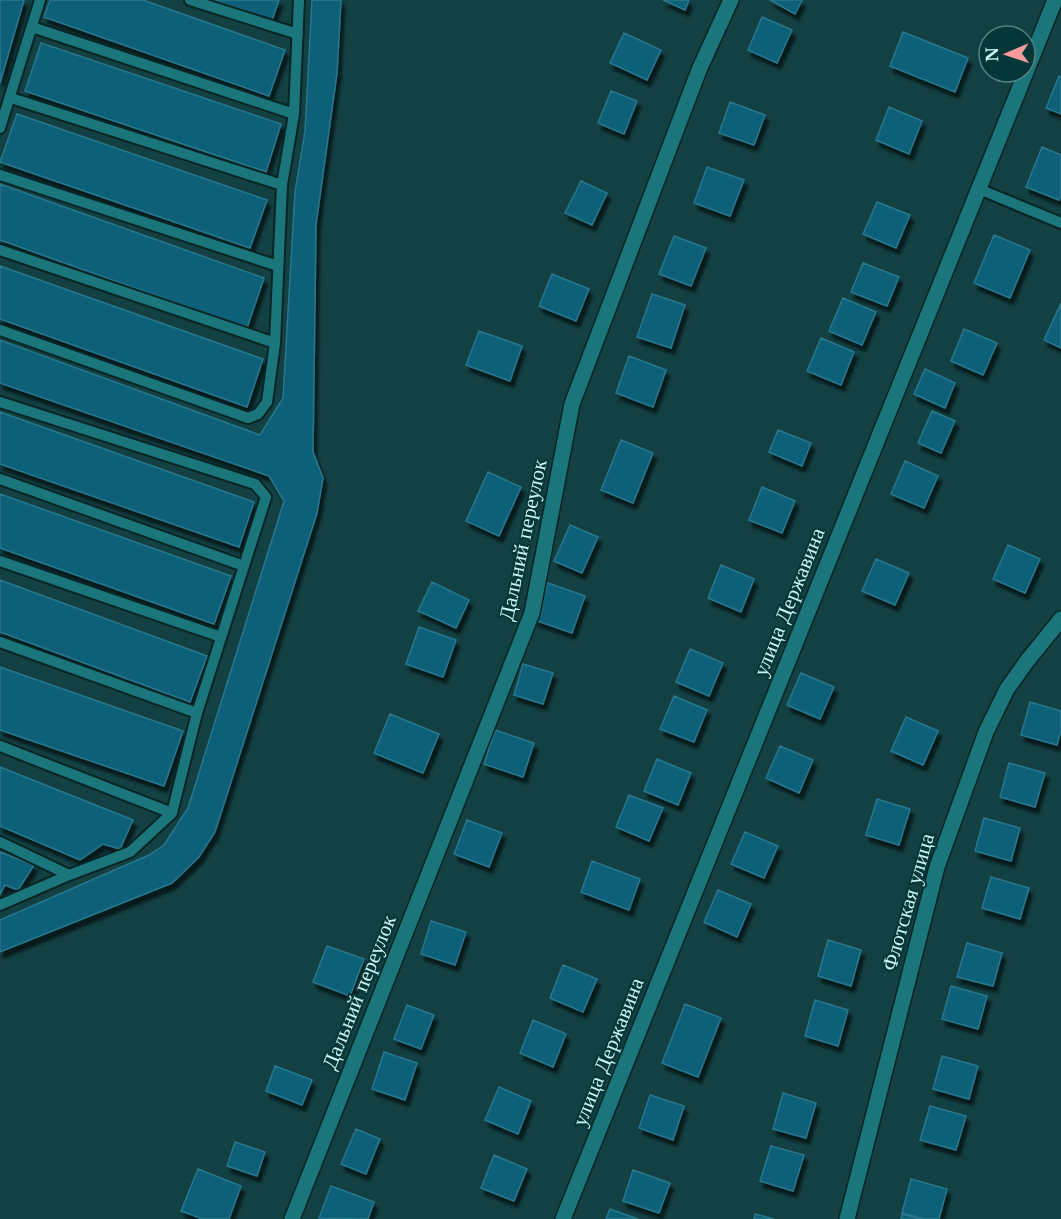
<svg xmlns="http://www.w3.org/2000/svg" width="1061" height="1219" font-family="'Libre Baskerville',serif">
	<defs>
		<filter id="shadow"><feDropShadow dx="3.5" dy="6" stdDeviation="1.5" flood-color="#0009"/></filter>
	</defs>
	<rect width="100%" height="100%" fill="#124043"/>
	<path fill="#086177" stroke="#29778d" stroke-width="1.5" filter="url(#shadow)" d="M0 0H24L0 83Z
		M50 0H143L285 50 269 96 44 17Z
		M213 0H279L272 20Z
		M312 0H341L337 73 316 225 313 452 323 478 317 513 215 832 199 857 172 883 0 952V920L149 855 164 845 188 808 284 501 269 476 0 383V340L260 435 283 398 295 192 305 131Z
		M663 0H689L685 10Z
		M770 0H802L795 14Z
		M762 17 792 30 777 63 748 50Z
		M903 32 968 58 955 92 890 66Z
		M624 33 661 50 647 80 610 63Z
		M41 43 281 124 266 172 25 91Z
		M1059 76 1061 77V114L1046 108Z
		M611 91 637 101 624 134 598 123Z
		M730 102 765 115 754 145 719 133Z
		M889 107 922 121 909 154 876 140Z
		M17 114 267 200 250 248 0 162Z
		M1042 147 1061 155V196L1059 200 1026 187Z
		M707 167 744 180 730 216 694 203Z
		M581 181 607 193 592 225 565 213Z
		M0 184 264 278 247 328 0 240Z
		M877 202 910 215 896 248 863 234Z
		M994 235 1030 250 1010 298 974 283Z
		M674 236 706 248 691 286 659 274Z
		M863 263 899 277 887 306 851 292Z
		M0 266 263 359 247 407 0 319Z
		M552 274 589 289 576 321 539 306Z
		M652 294 685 305 671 348 637 337Z
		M843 298 876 312 862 345 829 331Z
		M1061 303V348L1044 340Z
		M964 329 997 343 983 375 951 361Z
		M479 331 522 346 510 381 466 365Z
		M821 338 854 352 841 385 807 371Z
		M629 356 666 370 653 407 616 393Z
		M925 369 955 383 945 408 914 394Z
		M932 411 955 421 941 453 918 443Z
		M0 412 254 502 239 547 0 464Z
		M778 430 811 443 802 466 769 452Z
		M621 440 653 453 633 503 601 490Z
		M905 461 938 476 924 508 891 494Z
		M488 472 521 487 499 536 466 521Z
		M762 487 795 501 782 533 749 520Z
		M0 494 231 576 214 624 0 548Z
		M570 525 598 537 582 573 554 561Z
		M1008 545 1040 559 1025 593 993 579Z
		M876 559 909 573 895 605 862 591Z
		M721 565 754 579 741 612 708 598Z
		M0 580 207 656 190 702 0 632Z
		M432 582 469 600 456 628 418 611Z
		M548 583 585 596 572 633 535 620Z
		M419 627 456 640 443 677 406 664Z
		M690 649 723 663 709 696 676 682Z
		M523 664 553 673 543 704 514 695Z
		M0 667 183 731 164 786 0 730Z
		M801 673 834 687 820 719 787 705Z
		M674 696 707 710 694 742 660 729Z
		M1030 702 1061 711V730L1057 745 1021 735Z
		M390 714 439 734 423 773 374 753Z
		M906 717 938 731 923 765 891 751Z
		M495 730 534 743 523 777 484 764Z
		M780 746 813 760 799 793 766 778Z
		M657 759 691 773 678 805 644 791Z
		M1009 763 1045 773 1035 807 1000 797Z
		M0 767 133 820 120 849 103 844 80 860 0 826Z
		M629 795 663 808 649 841 616 827Z
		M877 799 910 809 899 845 866 835Z
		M984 818 1020 828 1011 861 975 851Z
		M467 820 502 833 489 867 454 854Z
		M745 832 778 846 764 878 731 864Z
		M0 852 34 865 18 890 5 885 0 894Z
		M592 861 640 879 629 910 581 892Z
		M991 877 1029 888 1020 919 982 908Z
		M718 890 751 904 737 937 704 922Z
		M431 921 466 932 455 965 421 954Z
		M828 940 861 950 851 986 818 976Z
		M967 943 1002 953 993 986 957 977Z
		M327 946 364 959 350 996 313 982Z
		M563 965 597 979 583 1012 550 998Z
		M951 986 987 996 978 1029 942 1019Z
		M815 1000 848 1010 838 1046 805 1036Z
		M685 1004 721 1018 698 1077 662 1063Z
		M407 1005 434 1015 421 1049 394 1039Z
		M533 1020 566 1034 553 1067 520 1053Z
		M384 1052 417 1063 405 1100 372 1089Z
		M942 1056 978 1066 969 1099 933 1089Z
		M275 1066 312 1080 302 1105 266 1091Z
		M499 1087 531 1101 518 1134 485 1120Z
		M783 1093 816 1103 806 1138 773 1129Z
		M650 1095 684 1106 673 1140 639 1128Z
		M930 1106 966 1116 956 1150 920 1140Z
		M356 1129 380 1139 366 1174 341 1164Z
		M235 1142 265 1152 257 1176 227 1166Z
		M771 1146 804 1155 793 1191 760 1181Z
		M494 1155 527 1169 514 1201 481 1188Z
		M198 1169 241 1186 229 1219H203L181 1211Z
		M633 1170 670 1183 659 1213 623 1201Z
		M911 1179 947 1189 939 1219H924L902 1213Z
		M331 1186 374 1202 368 1219 319 1218Z
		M610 1209 638 1219H606Z
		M755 1214 774 1219H754Z
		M902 1214 921 1219H901Z"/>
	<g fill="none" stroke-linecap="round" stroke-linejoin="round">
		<g stroke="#0a2526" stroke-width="14">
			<path id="service" d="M190 0 298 34
				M32 27 294 114
				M11 98 282 185
				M0 128 40 0
				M0 175 278 266
				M979 189 1061 223
				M0 250 275 343
				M0 330 248 418 258 414 267 402 275 343 282 185 294 114 299 0
				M0 402 255 484 266 497 197 713 172 813 130 852 69 875 0 905
				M0 479 244 566
				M0 561 221 637
				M0 642 197 713
				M0 746 172 813
				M0 842 69 875"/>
		</g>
		<g stroke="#0a2526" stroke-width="18">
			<path id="minor" d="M292 1219 532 613 572 404 699 70 731 0
				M563 1219 1055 0
				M847 1219 937 867 986 732 1007 689 1027 661 1061 619"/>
		</g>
		<use href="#service" stroke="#1a767b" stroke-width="10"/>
		<use href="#minor" stroke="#1a767b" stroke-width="15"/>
	</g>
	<g text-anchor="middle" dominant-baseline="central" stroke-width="4.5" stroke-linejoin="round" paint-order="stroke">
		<g font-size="21" fill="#ccf3f5" stroke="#053638">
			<text transform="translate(523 540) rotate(-78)">Дальний переулок</text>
			<text transform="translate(789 602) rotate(-68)">улица Державина</text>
			<text transform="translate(908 902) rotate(-74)">Флотская улица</text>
			<text transform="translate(359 992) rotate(-68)">Дальний переулок</text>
			<text transform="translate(608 1052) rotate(-68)">улица Державина</text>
		</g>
	</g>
	<g transform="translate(1007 54) rotate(268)"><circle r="28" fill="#053638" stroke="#558284" stroke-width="1.5"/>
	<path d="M0-4.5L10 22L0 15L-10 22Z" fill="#f59b9a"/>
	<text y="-9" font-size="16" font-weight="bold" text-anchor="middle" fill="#ccf3f5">N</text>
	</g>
</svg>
